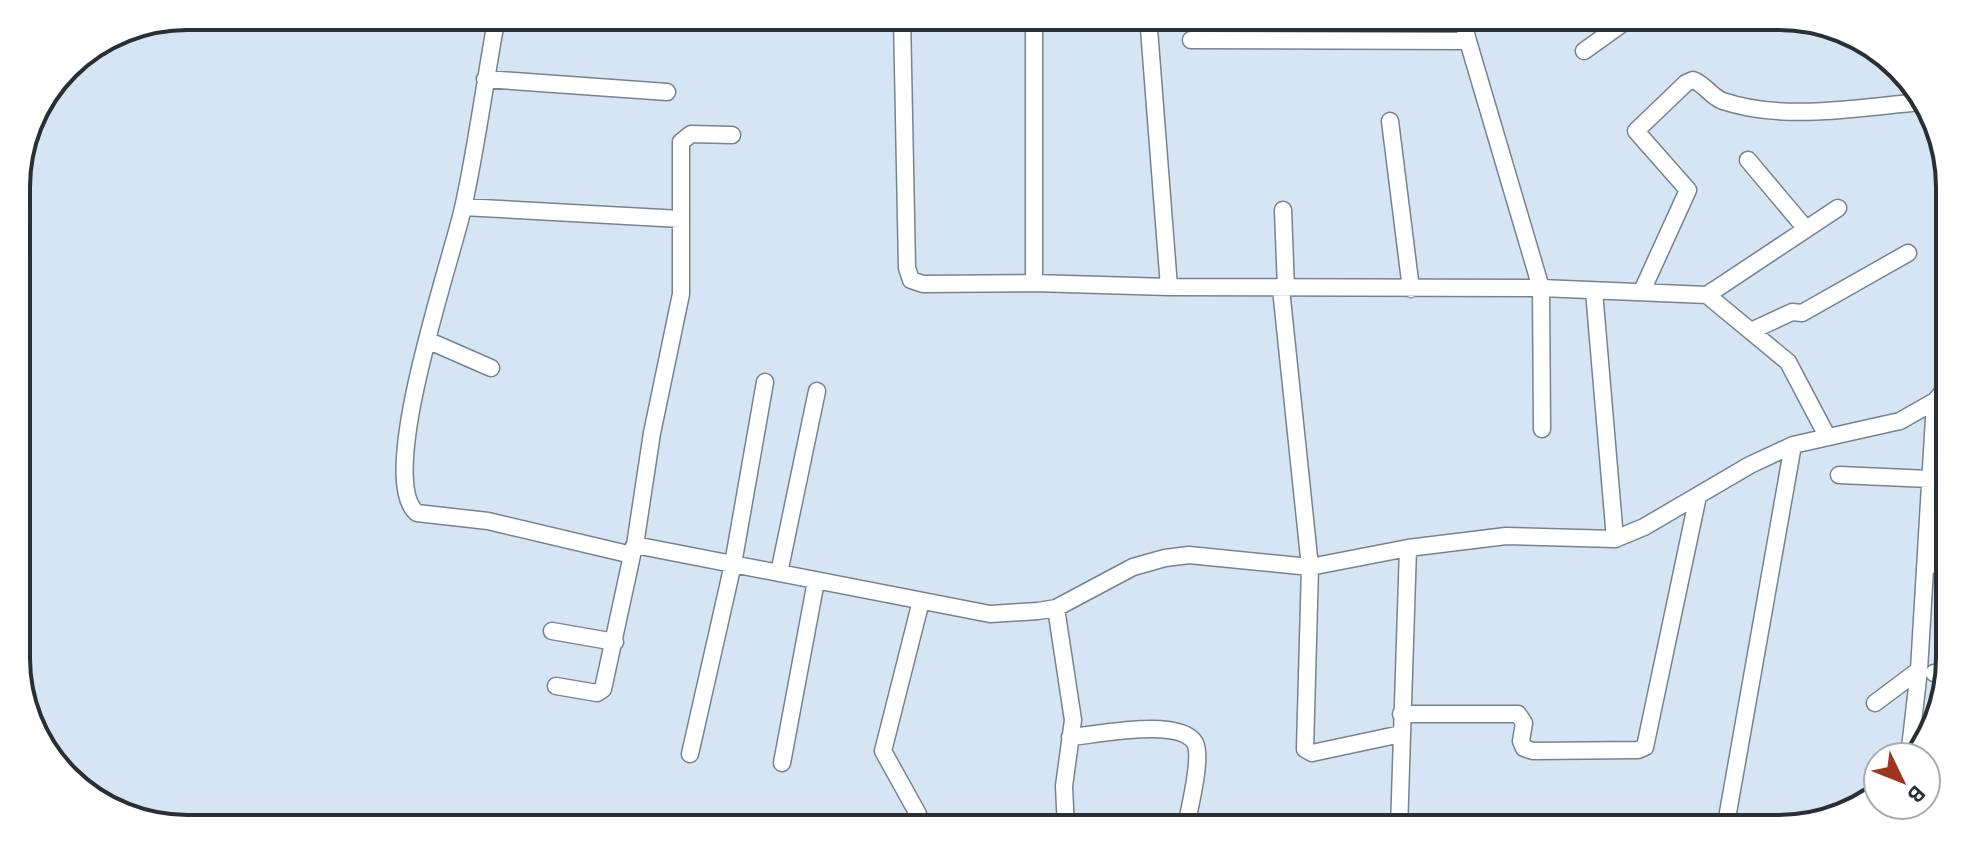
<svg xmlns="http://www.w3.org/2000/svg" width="1966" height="845" font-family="Ubuntu,sans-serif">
	<rect width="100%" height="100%" fill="#d5e5f3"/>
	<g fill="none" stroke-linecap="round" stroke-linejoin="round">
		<g stroke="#758490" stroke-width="19">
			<path id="minor" d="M497 16C485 80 477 145 463 208 452 259 375 480 417 513L488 521 632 555
				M902 16 907 268 911 280 923 284 1034 283 1169 287
				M1034 16V283
				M1148 16 1169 287 1541 288 1707 295 1788 362 1827 436
				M1461 16 1468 41
				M1191 40 1468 41 1541 288 1542 429
				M1584 51 1633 16
				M485 79 667 92
				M1390 121 1411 289
				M1748 160 1806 229
				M463 207 681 219V294L652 433 635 545 990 614 1038 611 1056 608 1133 567 1165 558 1189 555 1310 567 1408 548 1506 536 1615 539 1644 527 1750 465 1793 445 1900 421 1935 401 1949 385
				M1283 210 1286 289
				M681 219V142L691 134 732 135
				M1281 289 1310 567 1305 749 1312 753 1401 734
				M1594 291 1615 539
				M1642 291 1688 190 1636 131 1686 83 1693 80C1705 84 1711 97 1723 101 1785 122 1859 107 1923 102
				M1707 295 1838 208
				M1751 331 1792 312 1802 313 1908 253
				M427 340 491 368
				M1947 389 1938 561 1939 567 1950 571
				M1839 475 1930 479
				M779 573 817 391
				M921 601 883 751 918 814 922 829
				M1056 608 1073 720 1064 786 1066 829
				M552 631 615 642
				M1934 673 1947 676
				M556 686 597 693 603 689 634 546
				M1875 703 1919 670 1935 401
				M1401 714H1518L1524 723 1521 741 1524 748 1533 751 1638 750 1645 747 1698 496
				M1070 737C1097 735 1180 717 1195 743 1202 757 1191 801 1188 817
				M1910 748 1919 670
				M690 754 733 564 765 382
				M782 763 816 581
				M1399 829 1408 548
				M1604 829 1726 824 1793 445"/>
		</g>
		<use href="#minor" stroke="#fff" stroke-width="16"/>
	</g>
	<path d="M0 0H1966V845H0ZM187 30H1779A157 157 0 0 1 1936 187V658A157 157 0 0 1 1779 815H187A157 157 0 0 1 30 658V187A157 157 0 0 1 187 30Z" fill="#fff" fill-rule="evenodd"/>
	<path fill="none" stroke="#292f34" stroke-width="4" d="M187 30H1779A157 157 0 0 1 1936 187V658A157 157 0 0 1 1779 815H187A157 157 0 0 1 30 658V187A157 157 0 0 1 187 30Z"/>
	<g transform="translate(1902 781) rotate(133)"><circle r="38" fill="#ffffff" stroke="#a9acae" stroke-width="2"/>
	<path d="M0-6L14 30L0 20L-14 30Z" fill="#9e351f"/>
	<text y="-12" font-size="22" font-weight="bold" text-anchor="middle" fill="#292f34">B</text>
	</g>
</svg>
